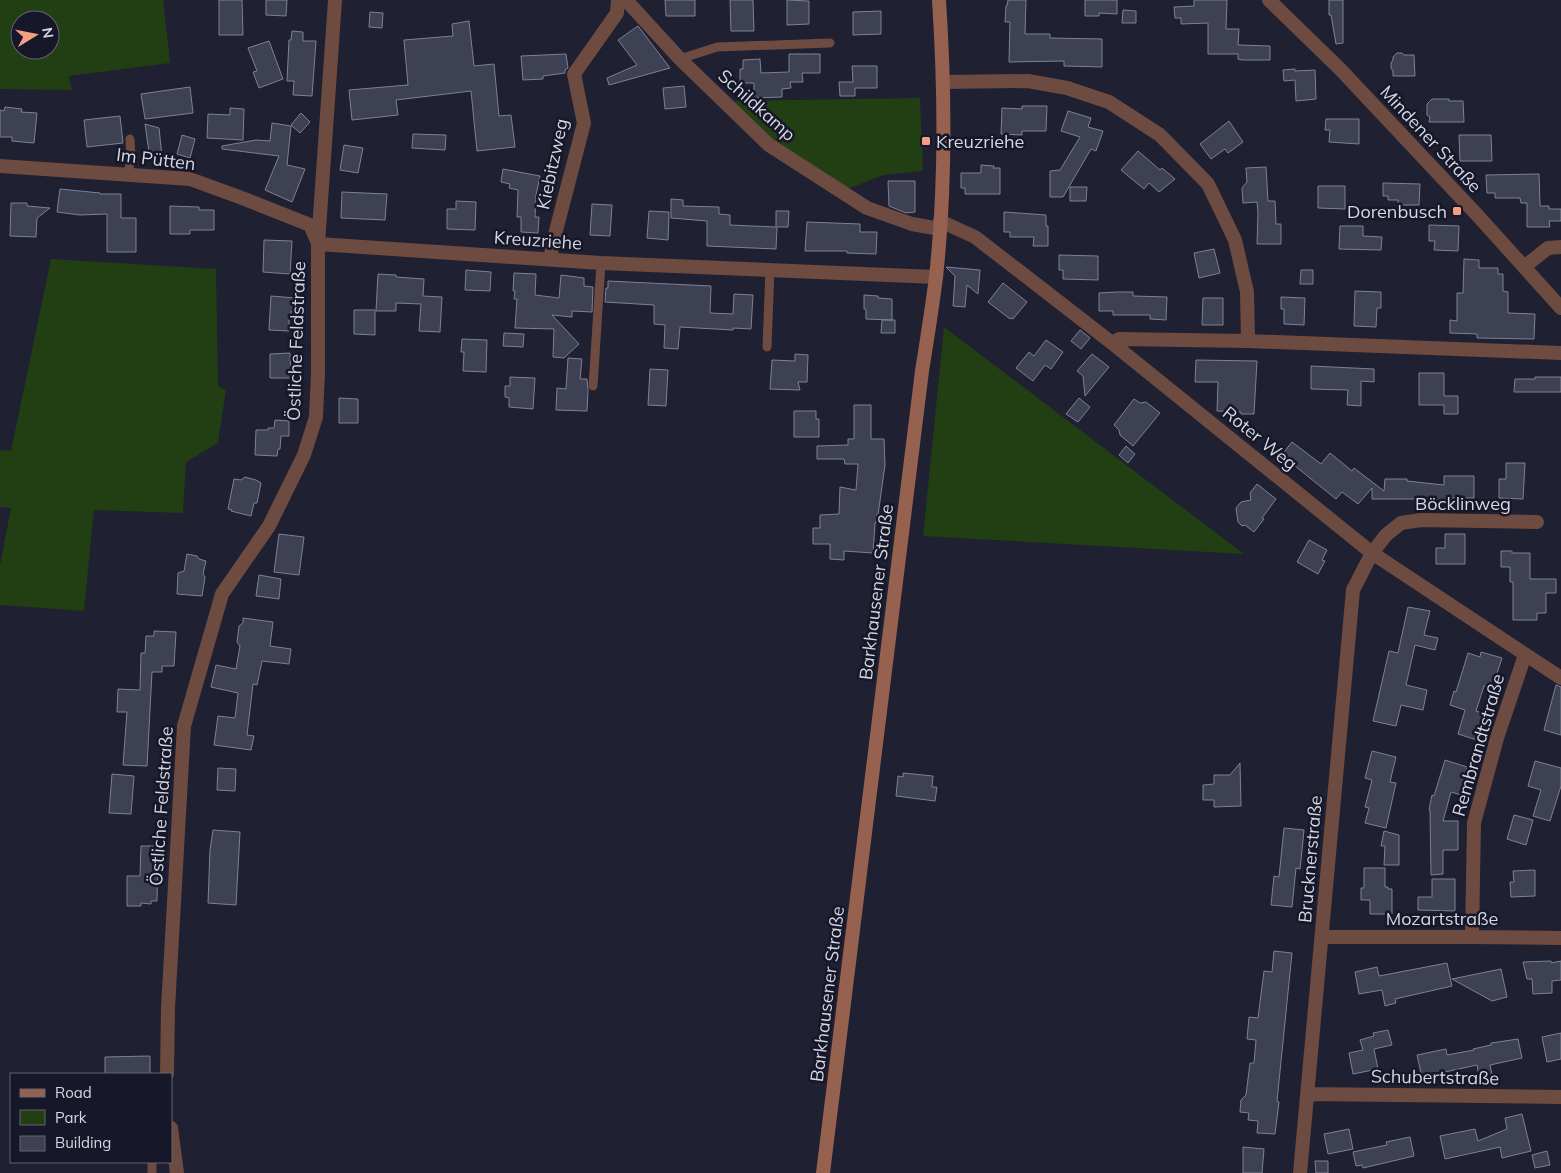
<svg xmlns="http://www.w3.org/2000/svg" width="1561" height="1173" font-family="Mulish,sans-serif">
	<rect width="100%" height="100%" fill="#1f2032"/>
	<path fill="#213f12" fill-rule="evenodd" d="M0 0H163L170 63 69 76 72 90 0 89ZM20 20H50V50H20Z
		M920 98 923 171 883 175 833 195 765 149 729 101Z
		M51 259 216 269 218 386 226 390 218 443 186 462 183 513 94 510 84 611 0 605V565L11 508 0 507V450L11 451Z
		M944 327 1244 554 923 536Z"/>
	<path fill="#3e4053" stroke="#7e8196" d="M219 0H242L243 35H219Z
		M266 0H287L286 16 266 15Z
		M665 0H695V16H666Z
		M730 0H753L754 31H731Z
		M787 0 809 1V24L787 25Z
		M1008 0H1026L1025 34H1050V38L1102 39V67L1064 66V61L1009 62 1010 22H1005L1006 6H1007Z
		M1085 0H1117V14L1099 13V16H1085Z
		M1194 0H1227L1226 29H1239L1238 45 1270 46V60H1242L1238 59V54H1208V23L1181 24V18H1175L1174 7 1194 6Z
		M1329 0H1343V43L1336 44 1331 15H1329Z
		M1123 10 1136 11V23H1122Z
		M881 11V34L853 35V12Z
		M370 12 383 13 382 28 369 27Z
		M469 21 474 66 494 64 499 116 511 115 515 147 477 151 471 91 396 100 398 115 352 120 349 90 408 85 404 40 453 36 452 24Z
		M638 26 670 68 609 85 607 78 637 65 618 40Z
		M292 31 303 32V41H316L312 96 293 95 294 81H287L289 40H291Z
		M269 41 283 79 259 88 253 72 257 71 248 48Z
		M1397 53H1402L1404 55H1414L1415 76H1393V71L1391 68V63L1393 60V57Z
		M566 54 568 68 565 70V73L543 76V79L523 80 521 56Z
		M789 54H820V73H802L803 82H790L791 88 782 89V97L754 98V83H740V69H743V60L760 59 761 73 789 72Z
		M852 66H877V88H855V96H840L839 82H853Z
		M1295 69V71L1315 70 1316 99 1296 101 1295 80 1284 81 1283 70Z
		M684 86 686 107 665 109 663 88Z
		M190 87 193 113 145 119 141 94Z
		M1432 99H1449V101H1463L1464 122H1429L1430 117 1427 115V104Z
		M1022 106H1047L1046 131H1022V135L1001 134 1002 108 1022 109Z
		M5 107 22 109 21 112 37 113 34 143 12 141V137H0V110L4 111Z
		M230 108 244 109 243 140 207 138 208 114 230 115Z
		M1068 111 1091 118 1088 127 1103 131 1096 151 1091 149 1063 197H1050V171L1060 170 1080 137 1061 131Z
		M301 113 310 122 300 133 291 125Z
		M120 116 123 143 87 147 84 120Z
		M1326 119H1359V144L1329 142 1330 130H1325Z
		M1229 121 1243 142 1228 153 1225 149 1211 159 1200 144Z
		M272 123 291 126 287 165 305 169 292 202 265 190 279 156 222 149V146L256 140 270 141Z
		M145 124 159 128 162 157 150 159Z
		M413 134 446 135 445 150 412 148Z
		M182 135 195 139 190 158 177 154Z
		M1459 135H1491L1492 161H1460Z
		M344 145 363 148 358 173 340 170Z
		M1138 151 1160 170 1162 168 1175 179 1159 192 1149 183 1144 189 1121 170Z
		M981 165 994 166 993 168H1000V194H965V188H961V173H981Z
		M1266 167 1268 201H1275L1276 224H1281V244H1257L1258 213 1257 202 1243 203 1242 188 1247 182 1246 168Z
		M503 169 540 176 536 195 535 217H539L538 233 521 232V217H517L518 190 509 188 510 184 501 182Z
		M1539 174 1540 206H1549V209H1561V221H1549L1550 227H1527V203H1521L1520 198H1495V193H1487L1486 175Z
		M888 181H915V212L906 213 889 206Z
		M1383 183 1420 184 1419 205H1398V200H1388V196H1383Z
		M1318 186H1345V209L1318 208Z
		M1070 187H1087L1086 201H1070Z
		M60 189 100 193V194H121V218H136V252H107V214L80 215 57 212Z
		M342 192 387 194 385 220 341 218Z
		M671 199 683 200V206L719 207V214L730 215V225L776 227V211H789L788 227H777L776 249 707 246V221L671 218Z
		M456 201 476 202 475 230 447 229V209H456Z
		M11 203H27V206L50 208 37 218 36 237 10 236Z
		M592 204 612 205 610 236 590 235Z
		M170 206 199 207V210H214V230H190V234H170Z
		M649 211 669 212 668 240 647 238Z
		M1004 212 1046 215V226H1048V246H1033L1034 237H1010V232H1004Z
		M807 222 860 224V232H877L876 254 847 253V251H805Z
		M1429 225 1459 226 1458 251 1434 250 1435 241H1429Z
		M1340 226H1363V236L1382 237 1381 250 1339 249Z
		M264 240 292 241 290 274 263 272Z
		M1214 249 1220 273 1199 278 1194 253Z
		M1059 255 1098 256V280L1063 279V270H1059Z
		M1464 259 1479 260V268H1498V274H1503V291L1508 292V313L1535 314 1534 339 1477 338V334L1450 333V320L1457 321V293H1463Z
		M946 267 980 270 978 294 967 285 965 307 953 306 955 276Z
		M466 270 491 272 490 291 465 290Z
		M1301 270H1313V284H1300Z
		M514 273 536 274 535 295 559 298 561 275 584 278V286L593 287 592 312 572 311V317L552 315 579 344 564 358 553 357 554 329 515 328 517 299H514L515 291H513Z
		M378 274 396 275V277L424 279 423 296 442 297 440 332 419 331 421 304 396 303V311H376Z
		M608 281 711 286 710 313 733 314 734 294 753 295 751 329 733 328V330L680 327 678 349 664 348 665 325 654 324V305L605 302 606 288H608Z
		M1003 283 1027 302 1013 319 1011 318 1010 319 988 302Z
		M1355 291 1381 292V308H1377L1376 327 1354 326Z
		M1117 292H1133V296L1167 297 1166 320 1150 319V315H1113V311H1099V293Z
		M864 295 878 296V298L892 299V320L866 319V309H864Z
		M271 296 295 298 294 311H291V316H289V331L269 330Z
		M1281 297 1305 298 1304 325 1284 324V309H1281Z
		M1203 298H1223V325H1202Z
		M354 310H375V335L354 334Z
		M882 320H895V333H881Z
		M1080 330 1090 338 1081 349 1071 341Z
		M504 333 524 334 523 347 503 346Z
		M462 339 487 340 486 372 463 371 464 352H461Z
		M1046 340 1063 352 1051 369 1045 365 1033 381 1016 368 1029 352 1034 356Z
		M290 353 291 378H270V354Z
		M795 354 808 355 807 382H798L800 390 770 389 772 360 795 361Z
		M1092 354 1109 367 1085 396 1083 376 1077 371Z
		M568 358 582 359 580 379H587L588 390 587 411 556 410 557 388 566 389Z
		M1196 360 1257 361 1254 414H1241V412L1217 411 1218 382H1195Z
		M1311 366 1374 369V382L1361 381V406L1347 405 1348 390 1311 389Z
		M650 369 668 370 666 406 648 405Z
		M1419 373H1444V396H1458V414H1444V405H1419Z
		M510 377 535 378 533 409 509 407V398L505 397V386H510Z
		M1535 377H1561V392H1514L1515 379H1535Z
		M339 398 358 399V423H339Z
		M1079 398 1090 407 1078 422 1066 414Z
		M1134 399 1140 403 1146 402 1160 413 1133 446 1120 435 1119 430 1114 425Z
		M854 405H871V439H884L885 465 878 515 877 514 876 523H875L873 553 844 551V560L830 559V544H813V528H820V515L839 514 840 487 856 490 858 464H845L844 459H817V446L848 445V439H854Z
		M794 411H816V419H819V437H794Z
		M275 420 289 421V436H281L280 449H278L277 456 255 455 256 430H268V428H274Z
		M1292 442 1321 464 1330 453 1352 471 1354 468 1384 491 1385 479H1407V481L1444 485V476H1474V498H1446V503H1427V499H1372V488L1358 504 1342 492 1336 499 1284 457V452Z
		M1126 446 1135 454 1128 463 1119 455Z
		M1506 463H1525L1523 499 1499 498V479H1506Z
		M245 477 256 480 261 483 257 503H254L251 516 231 511 232 510 228 509 234 479 241 480Z
		M1257 484 1276 499 1262 518 1264 519 1254 532 1245 525 1242 526 1238 522 1236 508 1241 502 1251 500 1250 493Z
		M279 534 304 537 299 575 274 572Z
		M1445 534H1465V564H1436V548H1445Z
		M1309 540 1327 550 1322 560 1325 561 1318 574 1297 562Z
		M1501 551H1512V553H1530V579H1556V593H1546V613H1537V620H1513V582H1510V567H1501Z
		M187 554 197 556 199 559 206 561 203 574 205 577 202 596 177 594 178 573 184 571Z
		M259 575 281 579 279 599 256 596Z
		M1408 607 1430 611 1424 635 1438 638 1435 650 1415 645 1406 685 1427 690 1423 710 1401 705 1396 726 1373 721 1389 651 1398 653Z
		M243 618 273 622 270 646 291 649 289 664 262 661 257 685 253 684 247 735 254 736 251 750 214 745 218 716 235 718 238 693 211 687 216 665 236 669 240 646 237 642 239 626 243 623Z
		M154 631 176 632 174 666H162V672H152L147 766 123 765 127 712H117L118 689 140 690 141 653H145L146 636H154Z
		M1481 652 1502 658 1492 688 1484 686 1476 711 1485 714 1477 740 1458 734 1465 710 1450 705 1454 691 1456 692 1468 653 1480 657Z
		M1556 685 1561 687V735L1544 730Z
		M1372 751 1396 757 1390 782 1396 783 1386 828 1365 823 1369 808 1365 807 1372 780 1365 778Z
		M1445 760 1467 767 1463 780H1466L1461 795 1451 792 1443 821H1458V850H1443V874L1431 875 1430 810H1429L1432 795 1434 796Z
		M1535 761 1561 768V786L1550 821 1533 816 1541 790 1528 786Z
		M1240 763 1241 806 1214 807V800H1203V785L1214 784V775H1230Z
		M218 768 236 769 235 791 217 790Z
		M903 773 933 776 932 787H937L935 801 896 796 898 776 903 777Z
		M112 774 134 776 131 814 109 813Z
		M1514 815 1533 820 1526 845 1507 839Z
		M1284 828 1304 830 1300 869 1296 868 1292 907 1271 905 1274 876 1279 877Z
		M213 830 240 832 236 905 208 903 210 850Z
		M1384 831 1399 835V865H1384L1385 846H1381Z
		M141 846H158L157 901H151V904L141 903V906H127V876H140Z
		M1364 868H1385V887H1388V889H1392V914H1370V900H1361V888H1364Z
		M1535 870V896L1511 897 1510 882H1514L1513 871Z
		M1432 879H1455V911L1418 910V897H1432Z
		M1274 951 1292 953 1277 1101 1279 1102 1275 1134 1257 1133 1258 1121 1248 1120 1249 1113 1240 1112 1241 1100 1246 1095 1250 1063H1254L1256 1040 1247 1039 1249 1017 1258 1018 1264 971 1272 972Z
		M1551 961V963L1561 961V980L1552 981V993L1533 994 1532 979H1527L1523 962Z
		M1447 963 1452 986 1395 999 1396 1003 1385 1006 1382 990 1359 994 1355 972 1377 967 1379 976Z
		M1501 969 1507 997 1492 1001 1452 979Z
		M1388 1030 1392 1045 1374 1049 1378 1069 1353 1074 1349 1053 1363 1050 1360 1040 1374 1036 1373 1033Z
		M1561 1033V1059L1547 1062 1542 1037Z
		M1518 1039 1522 1058 1490 1065 1492 1074 1479 1076 1477 1065 1422 1077 1417 1055 1446 1049 1447 1055 1474 1050 1473 1049 1491 1045V1043Z
		M150 1056V1074H105V1057Z
		M1522 1114 1531 1151 1502 1158 1500 1147 1445 1159 1440 1136 1475 1129 1478 1141 1507 1129 1505 1118Z
		M1349 1129 1353 1149 1328 1154 1324 1134Z
		M1410 1137 1414 1156 1363 1168 1362 1165 1356 1166 1353 1152 1387 1145 1386 1142Z
		M1243 1147 1264 1149 1262 1173H1243Z
		M1547 1151 1550 1165 1535 1168 1532 1155Z
		M1315 1161H1328V1173H1316Z"/>
	<g fill="none" stroke-linecap="round" stroke-linejoin="round">
		<path stroke="#6d4b40" stroke-width="9" d="M680 59 717 47 830 43
			M128 174 131 157 130 139
			M767 347 770 269
			M593 386 601 263
			M152 1162V1173"/>
		<path stroke="#6d4b40" stroke-width="14" d="M626 0 680 59 769 145 867 208 912 224 940 229
			M943 82 1028 81 1067 88 1109 102 1160 135 1208 184 1235 240 1247 292 1248 341
			M0 166 190 179 242 198 310 225 317 241
			M940 221 975 237 1112 343 1372 553 1561 678
			M318 244 601 263 936 277
			M551 259 552 246 584 123 574 74 617 13 618 0
			M1524 267 1548 248 1561 247
			M1112 343 1119 339 1248 341 1561 353
			M1322 937H1472L1561 938
			M1472 937 1474 823 1497 738 1525 655
			M167 1074 168 1008 184 726 222 594 269 526 304 455 316 417 318 372V244L335 0
			M1308 1094 1561 1097
			M171 1128 177 1173
			M1300 1173 1353 590 1372 553 1386 535 1401 523 1421 520 1537 522"/>
		<path stroke="#6d4b40" stroke-width="14" d="M1269 0 1340 69 1479 217 1561 308"/>
		<path stroke="#96614f" stroke-width="14" d="M823 1173 922 371C927 340 932 308 936 277 946 185 945 92 939 0"/>
	</g>
	<g fill="#f39f85" stroke="#161728" stroke-width="2">
		<rect x="921" y="136" width="10" height="10" rx="2.5"/>
		<rect x="1452" y="206" width="10" height="10" rx="2.5"/>
	</g>
	<g text-anchor="middle" dominant-baseline="central" stroke-width="5" stroke-linejoin="round" paint-order="stroke">
		<g font-size="18" fill="#d5d7e2" stroke="#161728">
			<text transform="translate(757 105) rotate(42)">Schildkamp</text>
			<text transform="translate(1431 139) rotate(47)">Mindener Straße</text>
			<text transform="translate(156 159) rotate(7)">Im Pütten</text>
			<text transform="translate(552 164) rotate(-78)">Kiebitzweg</text>
			<text transform="translate(538 240) rotate(4)">Kreuzriehe</text>
			<text transform="translate(296 341) rotate(-88)">Östliche Feldstraße</text>
			<text transform="translate(1260 438) rotate(39)">Roter Weg</text>
			<text x="1463" y="503">Böcklinweg</text>
			<text transform="translate(876 592) rotate(-83)">Barkhausener Straße</text>
			<text transform="translate(1478 745) rotate(-74)">Rembrandtstraße</text>
			<text transform="translate(161 806) rotate(-86)">Östliche Feldstraße</text>
			<text transform="translate(1310 859) rotate(-85)">Brucknerstraße</text>
			<text x="1442" y="918">Mozartstraße</text>
			<text transform="translate(827 994) rotate(-83)">Barkhausener Straße</text>
			<text transform="translate(1435 1077) rotate(1)">Schubertstraße</text>
		</g>
		<g font-size="18" fill="#d5d7e2" stroke="#161728" text-anchor="start">
			<text x="936" y="141">Kreuzriehe</text>
			<text x="1447" y="211" text-anchor="end">Dorenbusch</text>
		</g>
	</g>
	<rect x="10" y="1073" width="162" height="90" fill="#161728" stroke="#626472"/>
	<rect x="20" y="1089" width="25" height="8" fill="#96614f" stroke="#626472"/>
	<text x="55" y="1098" font-size="15" fill="#d5d7e2">Road</text>
	<rect x="20" y="1110" width="25" height="15" fill="#213f12" stroke="#626472"/>
	<text x="55" y="1123" font-size="15" fill="#d5d7e2">Park</text>
	<rect x="20" y="1136" width="25" height="15" fill="#3e4053" stroke="#626472"/>
	<text x="55" y="1148" font-size="15" fill="#d5d7e2">Building</text>
	<g transform="translate(35 35) rotate(80)"><circle r="24" fill="#161728" stroke="#626472"/>
	<path d="M0-4L9 19L0 12L-9 19Z" fill="#f39f85"/>
	<text y="-8" font-size="14" font-weight="bold" text-anchor="middle" fill="#d5d7e2">N</text>
	</g>
</svg>
